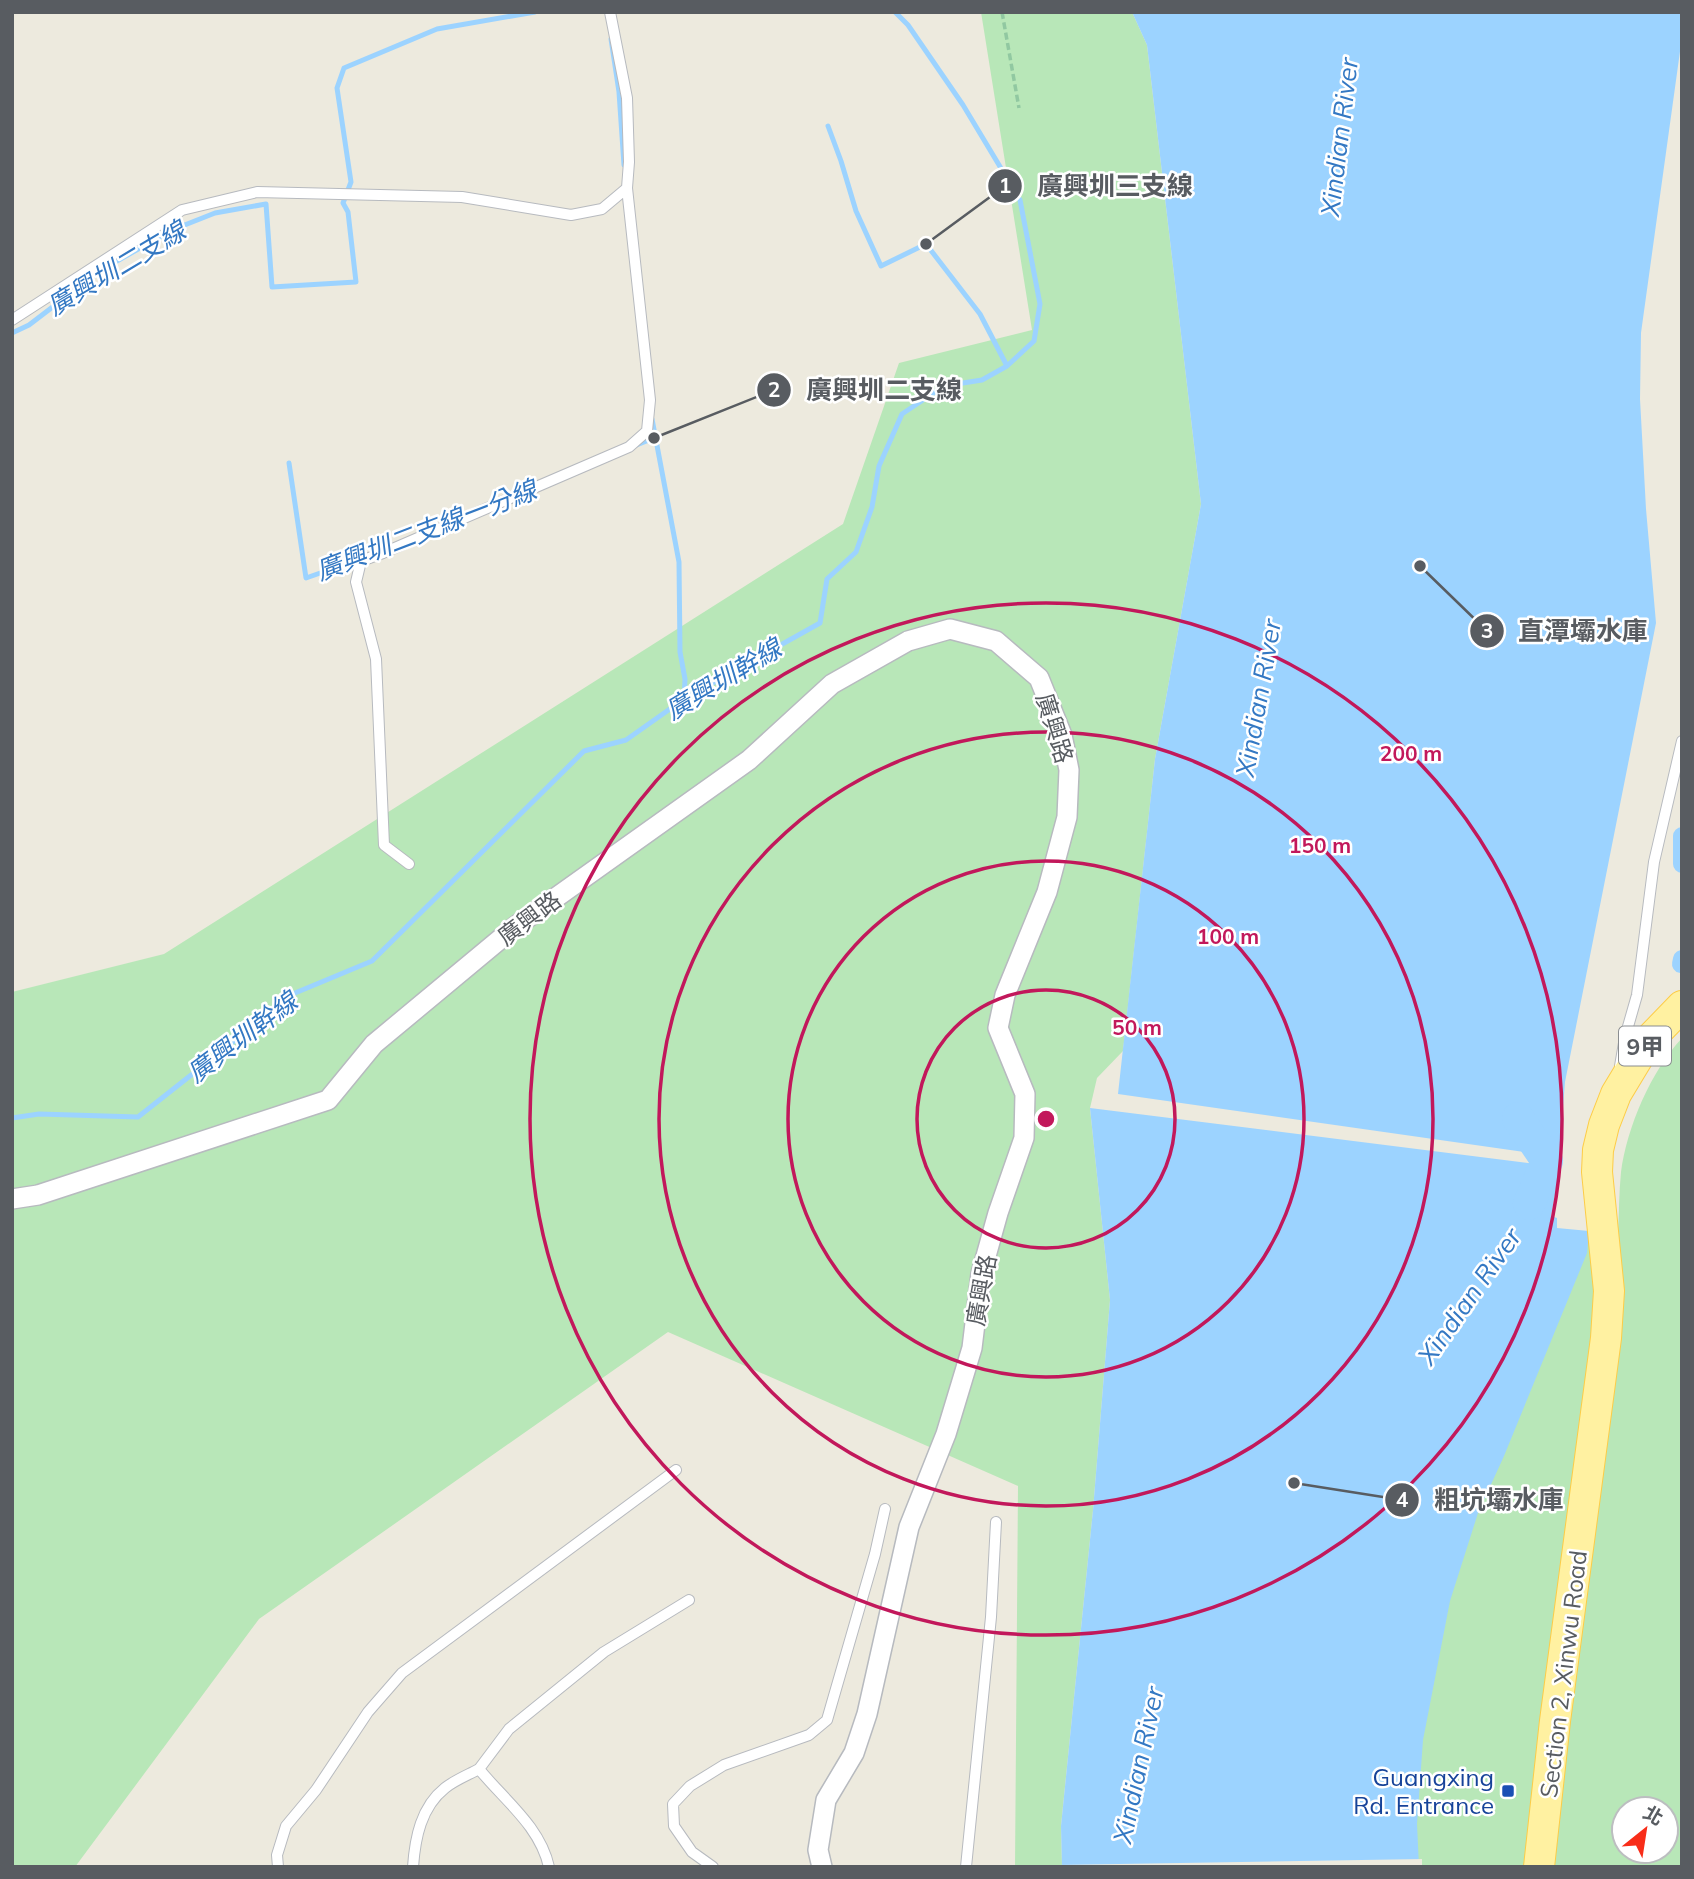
<svg xmlns="http://www.w3.org/2000/svg" width="1694" height="1879" font-family="Mulish,'Noto Sans TC',sans-serif">
	<rect width="100%" height="100%" fill="#edeade"/>
	<path fill="#b8e7b8" fill-rule="evenodd" d="M981 12H1132L1147 45 1201 504 1155 759 1123 1051 1097 1078 1090 1108 1110 1300 1093 1510 1061 1826 1062 1867H1015L1018 1486 668 1332 259 1619 75 1867H12V992L164 954 843 524 899 363 1032 330Z
		M1682 1038V1867H1177L1589 1231 1618 1233C1619 1213 1619 1192 1621 1172 1627 1127 1651 1071 1682 1038ZM1624 1809H1666V1851H1624Z"/>
	<path fill="#9cd3ff" d="M1132 12H1682V37L1641 333 1640 399 1646 509 1656 623 1565 1082 1559 1157 1118 1094 1155 759 1201 504 1147 45Z
		M1090 1108 1560 1167 1551 1216 1557 1218V1228L1589 1231 1587 1253 1504 1456 1478 1513 1450 1601 1423 1740 1417 1824 1419 1867H1062L1061 1826 1093 1510 1110 1300Z"/>
	<path fill="#edeade" d="M1422 1859V1867H1058V1865Z"/>
	<g fill="none" stroke-linecap="round" stroke-linejoin="round">
		<path stroke="#9cd3ff" stroke-width="5" d="M611 39 619 92 624 165
			M828 126 841 161 856 211 881 266 926 244 980 314 1007 366
			M12 333 29 325 101 270 172 230 215 213 266 204 272 287 356 282 348 212 343 203 351 182 337 88 344 68 437 29 535 12
			M652 419 679 562 680 652 685 679 684 699
			M634 446 654 438
			M289 463 306 578 363 558
			M12 1118 39 1114 138 1117 295 993 372 961 584 751 626 740 684 699 820 623 827 579 856 552 872 507 879 466 902 414 944 386 982 380 1007 366 1034 341 1040 304 1020 200 963 105 908 25 895 12"/>
		<path stroke="#9cd3ff" stroke-width="18" d="M1682 836V864
			M1681 964 1682 959"/>
		<path stroke="#9cd3ff" stroke-width="32" d="M1518 1118 1547 1161 1529 1204"/>
		<g stroke="#b7babf" stroke-width="12">
			<path id="service" d="M12 320 182 210 257 192 462 197 571 215 602 209 627 188 629 162 627 98 610 12
				M409 864 384 845 376 659 356 582 361 561 383 553 629 447 647 431 650 400 627 188
				M1620 1066 1625 1037 1637 995 1654 862 1682 741
				M479 1769 509 1729 604 1652 689 1600
				M278 1867 277 1855 286 1826 316 1790 368 1712 402 1673 676 1470
				M413 1867C415 1838 421 1807 445 1788 455 1780 468 1775 479 1769 504 1800 540 1826 549 1867
				M713 1867 692 1852 674 1826 673 1804 690 1786 724 1765 809 1735 827 1720 875 1554 885 1509
				M966 1867 991 1617 996 1522"/>
		</g>
		<g stroke="#b7babf" stroke-width="22">
			<path id="minor" d="M12 1199 38 1195 328 1100 374 1044 516 926 749 760 832 684 908 641 950 629 996 641 1039 678 1062 735 1069 770 1067 817 1047 892 1005 995 998 1028 1025 1094 1024 1138 998 1213 981 1274 972 1348 946 1434 909 1527 867 1714 854 1753 826 1800 818 1850 822 1867"/>
		</g>
		<g stroke="#fdcc47" stroke-width="32">
			<path id="primary" d="M1539 1867 1555 1721 1606 1338 1609 1291 1597 1172 1598 1150 1604 1125 1616 1094 1648 1041 1682 1006"/>
		</g>
		<path stroke="#91c8a1" stroke-width="3.5" stroke-dasharray="7 3.5" stroke-linecap="butt" d="M1002 12 1019 108"/>
		<use href="#service" stroke="#fff" stroke-width="10"/>
		<use href="#minor" stroke="#fff" stroke-width="19"/>
		<use href="#primary" stroke="#fff1a1" stroke-width="30"/>
	</g>
	<g fill="none" stroke="#c2185b" stroke-width="3.5">
		<circle cx="1046" cy="1119" r="129"/>
		<circle cx="1046" cy="1119" r="258"/>
		<circle cx="1046" cy="1119" r="387"/>
		<circle cx="1046" cy="1119" r="516"/>
	</g>
	<rect fill="#1a4fb4" stroke="#fff" stroke-width="2.5" x="1501" y="1784" width="14" height="14" rx="3.5"/>
	<g text-anchor="middle" dominant-baseline="central" stroke-width="5" stroke-linejoin="round" paint-order="stroke">
		<rect fill="#fff" stroke="#8a8d90" stroke-width="2" x="1619" y="1026.5" width="52" height="39" rx="5"/>
		<g font-size="23" font-weight="bold" fill="#585c61">
			<text x="1645" y="1046">9甲</text>
		</g>
		<g font-size="24" fill="#585c61" stroke="#fff">
			<text transform="translate(1055 728) rotate(73)">廣興路</text>
			<text transform="translate(529 918) rotate(-37)">廣興路</text>
			<text transform="translate(981 1290) rotate(-80)">廣興路</text>
			<text transform="translate(1563 1674) rotate(-83)">Section 2, Xinwu Road</text>
		</g>
		<g font-size="24" fill="#164399" stroke="#fff" text-anchor="end">
			<text x="1494" y="1777">Guangxing<tspan x="1494" dy="28">Rd. Entrance</tspan></text>
		</g>
		<g font-size="26" font-style="italic" fill="#3378c3" stroke="#fff">
			<text transform="translate(1339 137) rotate(-83)">Xindian River</text>
			<text transform="translate(116 268) rotate(-31)">廣興圳二支線</text>
			<text transform="translate(426 530) rotate(-21)">廣興圳二支線一分線</text>
			<text transform="translate(723 679) rotate(-31)">廣興圳幹線</text>
			<text transform="translate(1258 698) rotate(-80)">Xindian River</text>
			<text transform="translate(242 1037) rotate(-37)">廣興圳幹線</text>
			<text transform="translate(1469 1296) rotate(-55)">Xindian River</text>
			<text transform="translate(1138 1765) rotate(-78)">Xindian River</text>
		</g>
	</g>
	<circle cx="1046" cy="1119" r="10" fill="#c2185b" stroke="#fff" stroke-width="3.5"/>
	<g font-size="21" text-anchor="middle" font-weight="bold" fill="#c2185b" stroke="#fff" stroke-width="5" stroke-linejoin="round" paint-order="stroke">
		<text x="1411" y="761">200 m</text>
		<text x="1320" y="853">150 m</text>
		<text x="1228" y="944">100 m</text>
		<text x="1137" y="1035">50 m</text>
	</g>
	<path fill="none" stroke="#585c61" stroke-width="2.5" d="M926 244L1005 186M654 438L774 390M1420 566L1487 631M1294 1483L1402 1500"/>
	<g fill="#585c61" stroke="#fff" stroke-width="2.5">
		<circle cx="926" cy="244" r="7"/>
		<circle cx="654" cy="438" r="7"/>
		<circle cx="1420" cy="566" r="7"/>
		<circle cx="1294" cy="1483" r="7"/>
		<circle cx="1005" cy="186" r="18"/>
		<circle cx="774" cy="390" r="18"/>
		<circle cx="1487" cy="631" r="18"/>
		<circle cx="1402" cy="1500" r="18"/>
	</g>
	<g font-size="21" text-anchor="middle" font-weight="bold" fill="#fff">
		<text x="1005" y="193">1</text>
		<text x="774" y="397">2</text>
		<text x="1487" y="638">3</text>
		<text x="1402" y="1507">4</text>
	</g>
	<g font-size="26" text-anchor="middle" font-weight="bold" fill="#585c61" stroke="#fff" stroke-width="5" stroke-linejoin="round" paint-order="stroke">
		<text x="1115" y="195">廣興圳三支線</text>
		<text x="884" y="399">廣興圳二支線</text>
		<text x="1583" y="640">直潭壩水庫</text>
		<text x="1499" y="1509">粗坑壩水庫</text>
	</g>
	<rect width="1694" height="1879" fill="none" stroke="#585c61" stroke-width="28"/>
	<g transform="translate(1645 1830) rotate(30)"><circle r="33" fill="#ffffff" stroke="#bcbec0" stroke-width="2"/>
	<path d="M0-5L12 26L0 18L-12 26Z" fill="#f82d19"/>
	<text y="-10" font-size="19" font-weight="bold" text-anchor="middle" fill="#585c61">北</text>
	</g>
</svg>
